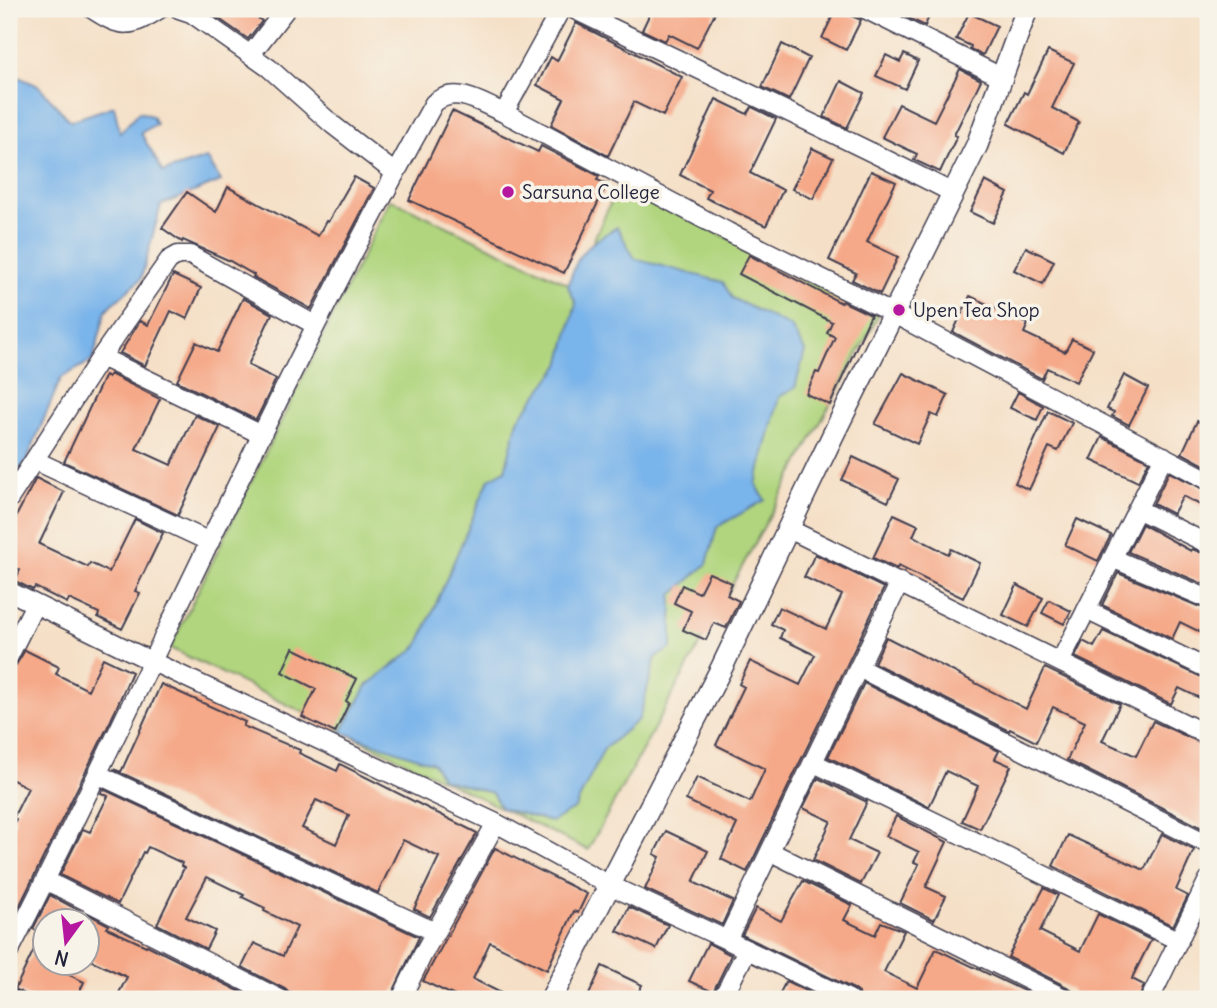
<svg xmlns="http://www.w3.org/2000/svg" width="1217" height="1008" font-family="Delius,sans-serif">
	<rect width="100%" height="100%" fill="#f7f3e8"/>
	<filter id="ink" filterUnits="userSpaceOnUse"><feTurbulence type="fractalNoise" baseFrequency=".0143" numOctaves="2"/><feDisplacementMap in="SourceGraphic" scale="14" xChannelSelector="R" yChannelSelector="G"/><feConvolveMatrix kernelMatrix="1 2 1 2 8 2 1 2 1" color-interpolation-filters="sRGB"/></filter>
	<filter id="wash" filterUnits="userSpaceOnUse"><feTurbulence type="fractalNoise" baseFrequency=".00686" numOctaves="4" result="noise"/><feDisplacementMap in="SourceGraphic" scale="28" xChannelSelector="R" yChannelSelector="G"/><feGaussianBlur stdDeviation="1.57" result="paint"/><feColorMatrix in="noise" values="0 0 0 0 0 0 0 0 0 0 0 0 0 0 0 0 0 1.4 0 .05"/><feComposite in="paint" operator="in"/></filter>
	<g filter="url(#wash)">
		<rect width="100%" height="100%" fill="#f5e0c7"/>
		<path fill="#b0d57e" stroke="#697c5c" stroke-width="2" d="M619 184 880 313 588 850 170 648 390 199 573 286Z"/>
		<path fill="#79b4ea" stroke="#4e6b92" stroke-width="2" d="M9 73 39 86 70 121 114 106 120 133 139 112 152 116 156 124 141 133 163 172 207 158 221 181 161 205 141 279 106 310 93 360 61 378 26 462 9 480Z
			M617 227 635 259 723 282 732 298 791 327 805 351 795 388 779 397 756 484 765 500 717 527 707 564 672 595V648L656 657 639 719 604 749 575 808 551 822 501 808 492 793 442 779 433 763 341 732 367 686 418 646 489 479 505 470 518 420 560 365 576 303 568 287C577 252 586 245 617 227Z"/>
		<g id="blocks">
			<path fill="#f5a988" fill-rule="evenodd" d="M205 9H244L262 21 248 39Z
				M652 9H717L697 48 669 34 665 41 642 30Z
				M836 9 861 20 846 50 822 38Z
				M890 9H932L925 26Z
				M969 13 997 26 983 55 970 49 971 46 956 39Z
				M576 23 682 77 663 116 634 102 608 156 551 125 564 99 537 85 551 57 557 61Z
				M782 44 809 58 789 100 762 87Z
				M1048 51 1074 63 1052 108 1079 122 1064 153 1008 124 1024 92 1027 94Z
				M904 54 918 61 905 89 876 76 886 55 900 62Z
				M960 69 981 80 954 135 957 136 940 172 914 160 917 154 882 137 899 104 934 121Z
				M841 81 864 93 847 128 824 117Z
				M716 99 747 114 752 107 776 119 750 173 783 190 766 226 706 198 710 190 680 175Z
				M452 111 538 152 541 146 599 176 597 180 607 184 564 273 409 200Z
				M812 148 833 158 813 199 792 189Z
				M871 171 896 182 867 242 898 257 880 294 852 280 856 273 829 260Z
				M354 177 374 188 311 309 253 277 254 275 228 260 183 240 182 242 162 228 187 192 216 212 228 187 318 236 326 221 328 222Z
				M985 181 1008 193 993 223 970 212Z
				M1026 247 1054 261 1043 284 1014 270Z
				M749 255 841 303 842 301 871 315 830 405 806 394 816 372 819 373 835 337 827 333 832 322 739 274Z
				M173 275 201 288 187 319 171 311 145 366 120 353 140 321 148 325Z
				M970 296 1028 324 1024 333 1065 352 1072 339 1093 349 1076 382 1047 368 1042 379 953 332Z
				M243 298 272 314 248 365 276 379 256 420 177 381 196 342 217 352Z
				M903 373 948 395 938 417 931 414 917 444 875 424Z
				M110 374 160 399 136 449 171 465 195 415 220 427 178 515 64 462 105 375 108 377Z
				M1124 375 1148 388 1129 425 1112 416 1114 412 1107 409Z
				M1018 392 1043 406 1037 420 1010 408Z
				M1048 411 1072 423 1058 451 1049 447 1029 490 1015 483Z
				M1197 421 1208 426V467L1182 453Z
				M1102 437 1149 461 1138 482 1091 460Z
				M853 457 899 479 888 502 842 480Z
				M1169 472 1208 491V509L1183 496 1173 514 1153 504Z
				M36 478 64 492 39 544 88 567 90 563 109 572 135 519 163 533 135 591 140 593 122 629 98 617 99 613 69 599 67 603 35 587 33 590 15 581 20 570 9 564V530Z
				M894 514 918 525 913 536 948 554 951 549 980 563 963 598 898 566 897 569 873 558Z
				M1077 519 1111 535 1098 561 1065 545Z
				M1142 524 1191 551 1192 549 1208 555V586L1128 552Z
				M815 554 884 588 747 872 721 859 737 824 686 800 697 777 750 802 765 769 716 745 744 687 739 684 750 661 800 685 815 655 780 638 783 630 771 624 779 607 826 629 842 595 804 577Z
				M709 573 732 583 727 595 739 601 726 628 714 623 706 640 683 630 691 611 674 603 682 585 699 593Z
				M1118 573 1200 607H1208V636L1180 622 1172 639 1102 605Z
				M1017 585 1043 598 1028 627 1003 615Z
				M1049 600 1071 611 1064 624 1042 613Z
				M1103 631 1208 680V702L1179 688 1171 704 1075 657 1083 641 1094 647Z
				M886 637 1026 709 1045 668 1120 704 1102 741 1136 756 1153 721 1208 746V831L1067 760 1085 722 1053 707 1036 742 1010 729 1009 731 874 663Z
				M293 648 357 679 346 701 349 703 335 733 302 717 316 689 282 672Z
				M25 650 59 667 56 674 88 690 103 658 132 672 111 720 13 919 9 918V835L16 819 13 818 28 788 9 778V667L16 665Z
				M864 683 999 751 995 759 1011 766 980 829 962 821 978 786 946 771 929 807 828 757Z
				M161 684 245 722 243 726 300 750 299 753 337 771 340 764 477 833 430 917 414 909 439 857 403 840 378 893 113 769 121 772ZM316 800 349 815 336 844 302 828Z
				M818 778 867 802 849 840 877 853 861 884 813 860 831 821 803 808Z
				M103 789 419 937 390 999H305L291 992 290 994 285 989 242 967 254 943 283 956 297 927 264 911 265 908 242 897 244 895 207 877 186 917 215 931 206 949 157 924 184 868 181 866 182 863 148 847 145 853 143 852 118 904 60 875 83 829 90 832 108 796 101 793Z
				M896 816 947 842 926 887 946 896 934 920 900 903 919 864 914 862 919 852 886 836Z
				M666 831 708 851 693 882 733 901 722 925 645 889 660 857 654 854Z
				M1162 834 1194 850 1176 890 1188 896 1173 926 1053 866 1068 835 1144 870Z
				M495 848 587 894 578 913 574 911 547 970 490 942 473 979 513 999H461L423 981Z
				M803 881 852 905 844 920 875 935 881 922 904 931 884 972 917 988 936 949 1041 999H860L859 993 854 989 742 935 756 908 781 921Z
				M1044 888 1058 895 1040 931 1080 951 1098 914 1151 940 1133 976 1132 979 1144 985 1139 999H1077L1071 989 1008 957Z
				M50 895 80 911 75 920H46V962H55L53 967 84 982 76 999H34L15 989 42 933 33 929Z
				M629 907 668 925 656 949 617 931Z
				M88 914 109 925 107 928 146 946 147 945 255 999H116L127 977 88 959Z
				M708 943 731 955 713 992 689 981Z
				M602 966 642 985 635 999H587Z
				M786 981 823 999H777Z"/>
		</g>
	</g>
	<g filter="url(#ink)">
		<use href="#blocks" fill-opacity="0" stroke="#423e50" stroke-width="2"/>
		<g fill="none" stroke-linecap="round" stroke-linejoin="round">
			<g stroke="#423e50" stroke-width="21">
				<path id="minor" d="M92 9C122 29 130 28 160 9
					M179 9 191 13 269 68 333 125 395 173
					M573 9C700 71 828 129 953 193
					M865 9 1003 78
					M251 54 286 9
					M504 113 728 232 894 314 1208 480
					M101 357 262 435
					M34 460 210 542
					M9 499 101 357 169 260 178 255H190L315 325
					M1137 509 1208 544
					M789 529 1208 735
					M1112 558 1204 597
					M9 591 35 604
					M1086 610 1208 669
					M9 656 35 604 153 662 496 823 423 954 401 999
					M1060 662 1164 456
					M859 668 1208 844
					M814 763 1179 941
					M97 774 435 932
					M496 823 609 885 727 940 900 582
					M771 852 1066 999
					M45 880 280 999
					M727 940 849 999
					M9 952C153 670 279 379 434 103 457 85 480 103 504 113L561 9
					M9 999H10
					M722 999 747 950
					M1150 999 1208 880"/>
			</g>
			<g stroke="#423e50" stroke-width="24">
				<path id="tertiary" d="M551 999 722 667 833 435 977 145 1027 9"/>
			</g>
			<use href="#minor" stroke="#fff" stroke-width="18"/>
			<use href="#tertiary" stroke="#fff" stroke-width="21"/>
		</g>
	</g>
	<g fill="#b5179e" stroke="#f7f3e8" stroke-width="2.5">
		<circle cx="508" cy="192" r="7"/>
		<circle cx="899" cy="310" r="7"/>
	</g>
	<g text-anchor="middle" dominant-baseline="central" stroke-width="7" stroke-linejoin="round" paint-order="stroke">
		<g font-size="19" fill="#22223b" stroke="#f7f3e8" text-anchor="start">
			<text x="522" y="192">Sarsuna College</text>
			<text x="913" y="310">Upen Tea Shop</text>
		</g>
	</g>
	<rect width="1217" height="1008" fill="none" stroke="#f7f3e8" stroke-width="35"/>
	<g transform="translate(66 942) rotate(195)"><circle r="33" fill="#f7f3e8" stroke="#a29fa3" stroke-width="2"/>
	<path d="M0-5L12 26L0 18L-12 26Z" fill="#b5179e"/>
	<text y="-10" font-size="19" font-weight="bold" text-anchor="middle" fill="#22223b">N</text>
	</g>
</svg>
